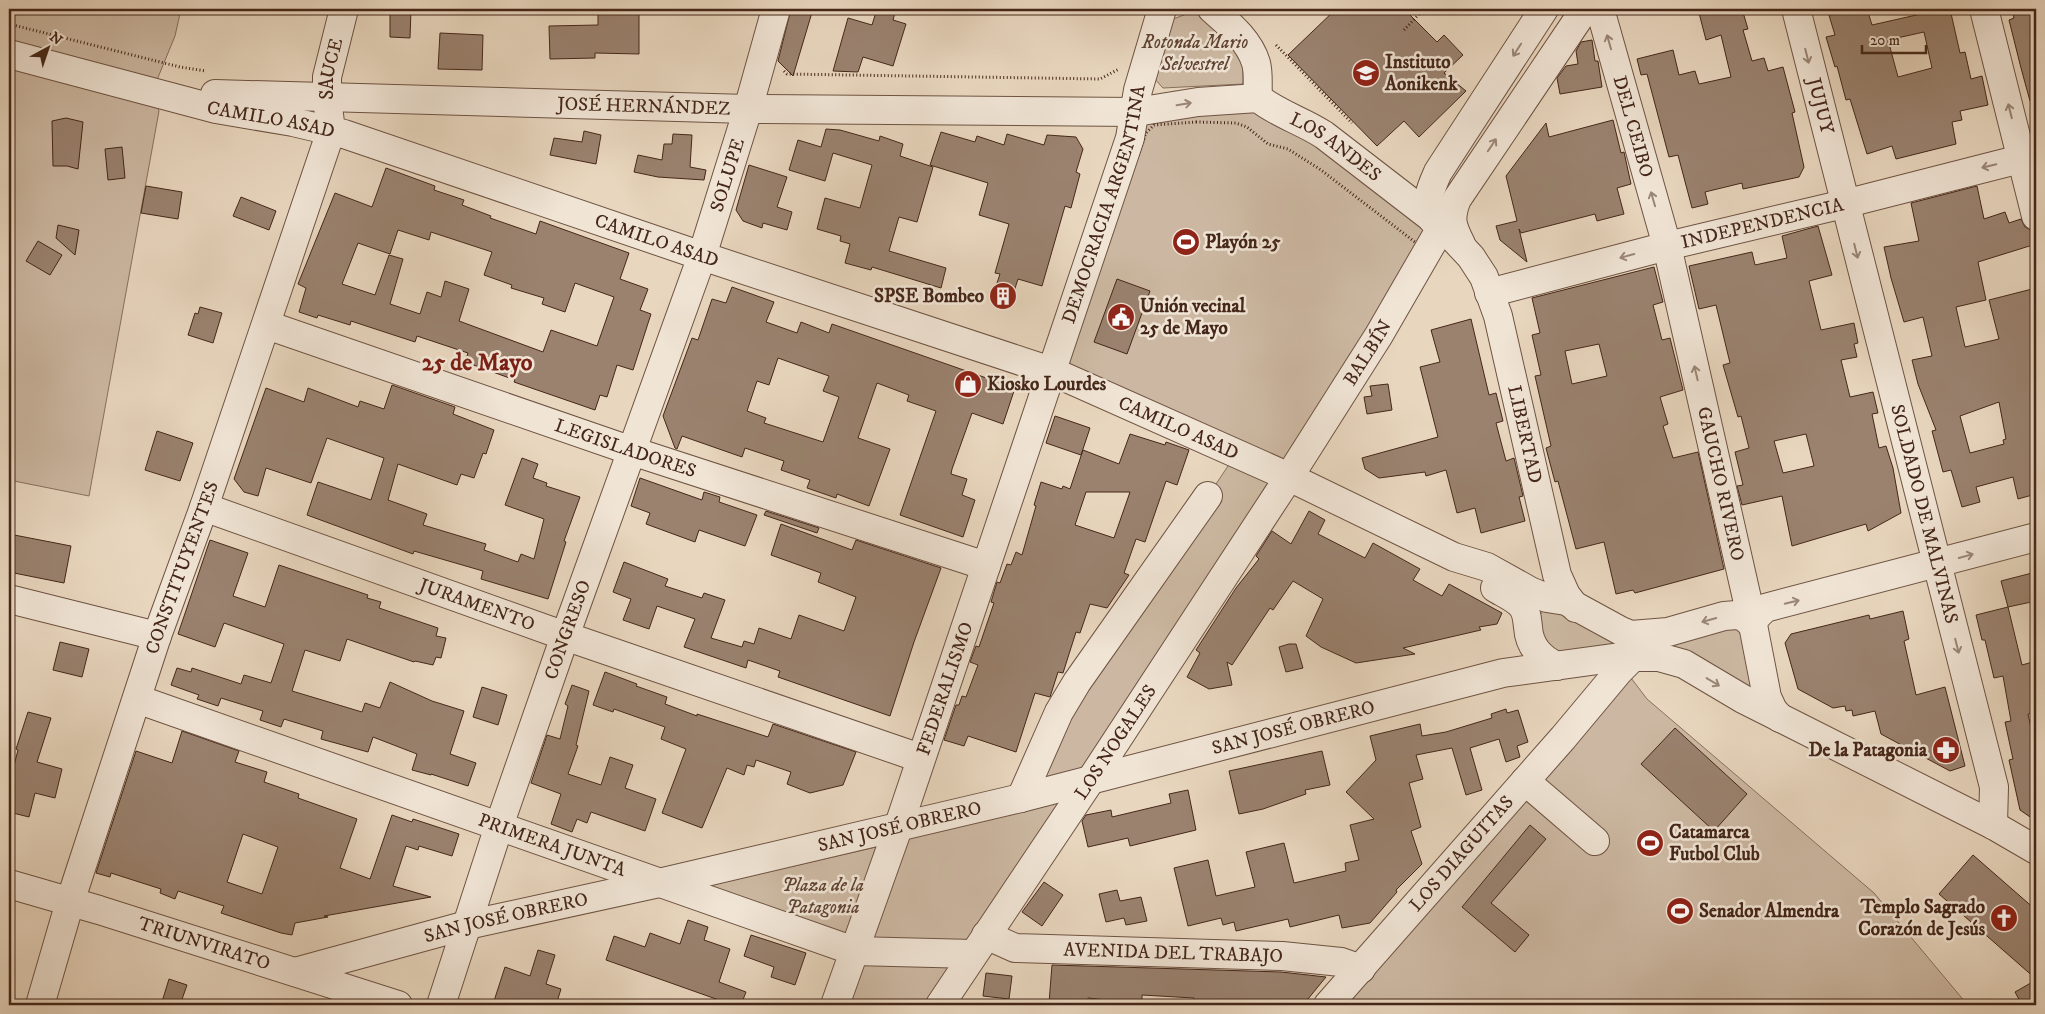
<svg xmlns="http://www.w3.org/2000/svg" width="2045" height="1014" font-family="'IM FELL DW Pica',serif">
	<rect width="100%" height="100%" fill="#e8d6be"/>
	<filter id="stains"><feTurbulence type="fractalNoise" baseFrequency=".004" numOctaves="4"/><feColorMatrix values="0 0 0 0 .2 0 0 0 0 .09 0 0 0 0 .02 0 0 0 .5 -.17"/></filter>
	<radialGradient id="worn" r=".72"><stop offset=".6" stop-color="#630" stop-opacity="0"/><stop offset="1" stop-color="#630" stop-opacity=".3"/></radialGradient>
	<path fill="#ccb8a2" stroke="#88705e" d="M9 9H181L175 36 152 92 159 111 89 496 9 480Z
		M1197 10 1225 33 1243 60V84L1163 88 1151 75 1168 21Z
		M1258 98 1442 226 940 1005H835L898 828 1021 798 1208 496 1236 454 1051 371 1136 112Z
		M1546 607 1604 632 1738 623 1757 679 1749 690 1726 679 1550 655 1537 619Z
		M1631 678 1647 699 1874 893 1966 1003 1964 1005H1341Z
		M876 847 845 940 694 889Z"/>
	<path fill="#9a826f" stroke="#452719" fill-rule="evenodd" d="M390 9H411L410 38 390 37Z
		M598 9H639V54L595 53V58L550 59 549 26 598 25Z
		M791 9H813L793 76 778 61Z
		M877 9H896L893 20 906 24 893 66 863 57 858 72 833 71 848 18 872 25Z
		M1336 9H1404L1437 42 1444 35 1463 55 1444 73 1466 91 1419 137 1404 121 1377 146 1288 55Z
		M1698 9H1742L1748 29 1743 30 1752 61 1764 58 1768 71 1783 67 1795 112 1792 113 1804 167 1799 177 1743 189 1742 183 1705 192 1708 204 1692 208 1678 155 1669 157 1647 74 1641 75 1637 59 1673 50 1679 75 1695 71 1699 84 1731 77 1721 35 1706 40Z
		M1837 9H1867L1872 25 1943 9H1950L1960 53 1965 52 1971 79 1982 76 1988 105 1960 111 1962 120 1952 122 1956 144 1896 159 1892 146 1867 154 1850 99 1846 100 1837 66 1835 67 1826 37 1835 35 1828 12ZM1924 32 1932 68 1898 77 1888 40Z
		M2012 9H2036V101H2030L2021 68 2009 20 2014 18Z
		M440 33 483 35 482 70 438 69Z
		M1592 40 1595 61H1598L1602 87 1560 94 1557 78 1566 66 1578 64 1576 51 1581 42Z
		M66 118 83 122 78 169 67 166H53L52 121Z
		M1613 120 1621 153 1624 152 1631 184 1617 188 1624 214 1597 221 1595 214 1521 233 1519 229 1527 262 1500 240 1496 226 1517 221 1506 176 1546 123 1549 137Z
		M826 129 840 130 879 141 880 136 903 144 900 156 933 167 917 222 899 217 889 251 946 268 941 288 872 267 871 270 845 263 850 244 840 241 841 236 817 229 825 198 860 208 872 165 833 153 825 181 789 170 798 140 821 147Z
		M584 131 601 135 596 164 550 155 554 138 582 142Z
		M941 132 975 142 977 136 1004 145 1007 134 1044 145 1047 135 1076 137 1083 149 1076 172 1080 174 1071 208 1065 206 1042 286 1018 279 1010 304 992 298 1000 274 995 273 1009 224 979 215 988 183 930 165Z
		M673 134 692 135 690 167 706 170 704 180 658 177 634 172 638 155 662 160 664 144H672Z
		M122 147 125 178 108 180 105 149Z
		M749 165 787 177 777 207 792 212 787 230 763 223 762 228 743 221 736 210Z
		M386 168 435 186 434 190 464 200 462 205 491 216 490 218 536 234 540 221 629 253 620 279 648 289 640 310 651 314 633 370 617 365 607 397 600 395 595 410 514 382 515 380 465 362 468 353 417 336 415 342 351 321 350 325 318 315 317 318 299 312 306 288 298 284 335 193 372 207ZM398 230 429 240 431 232 492 252 484 275 512 285 511 288 544 298 542 304 565 312 575 283 614 297 597 346 551 330 543 352 459 321 469 289 445 281 441 297 427 292 420 314 390 304 403 259 389 255 375 295 342 284 358 243 390 254Z
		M146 186 182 192 178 219 141 213Z
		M1977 186 1984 219 2005 212 2009 223 2021 219 2025 227 2033 231 2036 242V244L1978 262 1986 300 1956 307 1965 347 1999 339 1989 300 2036 288V494L2018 499 2013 477 1976 487 1980 502 1962 507 1951 470 1943 472 1932 431 1936 430 1918 384 1912 360 1932 356 1923 317 1904 322 1891 278 1884 247 1919 241 1911 203ZM1999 402 2006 439 2003 440 2004 444 1970 453 1960 416Z
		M241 197 276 211 269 230 233 216Z
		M58 225 79 230 75 255 56 238Z
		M1818 226 1832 275 1809 281 1821 330 1854 323 1858 343 1854 344 1857 357 1841 360 1850 397 1873 392 1878 413 1872 414 1879 448 1886 446 1893 468 1901 513 1868 531 1866 524 1792 546 1782 496 1742 505 1737 486 1743 485 1735 452 1749 448 1741 416 1738 417 1723 365 1730 363 1716 305 1699 309 1689 266 1752 252 1755 265 1787 258 1782 236ZM1806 434 1814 466 1783 473 1774 441Z
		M38 241 62 255 50 275 26 261Z
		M1654 267 1663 302 1653 305 1662 340 1670 338 1683 390 1660 397 1668 424 1663 426 1673 458 1698 452 1724 569 1635 593 1633 590 1616 594 1604 542 1576 549 1558 481 1555 482 1546 448 1551 446 1535 376 1541 375 1532 335 1540 333 1532 298ZM1599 344 1607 376 1572 384 1565 351Z
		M1117 279 1150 291 1127 354 1094 342Z
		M732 287 774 302 766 322 797 333 801 322 829 333 832 324 1015 388 1003 424 972 413 952 469 951 474 967 479 962 495 975 500 963 537 900 515 936 411 907 401 909 395 877 383 858 438 890 449 869 506 837 494 836 498 807 488 810 480 781 470 784 461 745 448 742 457 682 436 677 449 675 448 663 416 692 338 698 340 712 299 726 303ZM778 358 829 376 823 391 839 397 823 442 764 423 766 418 747 411 757 381 769 385Z
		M200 307 222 313 213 343 188 335 195 313 198 314Z
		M1471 319 1489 395 1496 393 1503 421 1496 423 1506 461 1514 458 1523 496 1519 497 1525 521 1481 533 1475 508 1457 513 1446 470 1426 476 1425 472 1379 478 1365 469 1362 458 1438 437 1420 367 1440 362 1431 330Z
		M1388 384 1392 410 1367 414 1364 397 1372 396 1370 386Z
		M392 385 455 407 453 414 494 430 486 454 483 453 474 478 461 474 457 485 398 464 388 500 427 514 423 525 486 544 484 550 518 562 521 554 534 559 544 519 505 505 522 458 538 464 533 478 547 483 546 486 580 497 564 541 566 542 548 599 481 579 483 571 414 551 413 554 307 515 318 482 371 500 384 458 327 438 311 483 266 468 258 496 244 492 234 479 266 388 304 402 308 388 358 407 360 401 384 409Z
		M1055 416 1090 428 1081 455 1046 443Z
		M157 431 193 443 180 481 145 470Z
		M1130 434 1165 445 1166 442 1189 450 1177 485 1166 481 1145 542 1136 539 1124 573 1129 575 1107 608 1090 604 1080 633 1076 632 1063 673 1058 672 1050 697 1035 693 1016 752 968 736 964 746 944 740 956 705H959L962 696 966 697 978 665 970 662 976 646 979 647 994 603 991 602 997 582 1000 583 1007 564 1011 565 1016 552 1022 555 1036 506 1034 505 1041 482 1062 489 1063 486 1070 489 1083 450 1119 464ZM1086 492H1130L1114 538 1075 525Z
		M640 478 702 500 704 492 720 497 719 502 757 515 745 546 699 530 695 542 646 524 650 513 631 506Z
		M766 511 819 528 817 533 764 515Z
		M1309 511 1325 520 1318 534 1365 558 1373 543 1420 569 1413 580 1442 596 1449 584 1502 613 1497 624 1479 627 1481 630 1403 648 1415 654 1356 663 1321 647 1306 636 1323 599 1293 581 1273 610 1270 608 1232 665 1227 662 1232 685 1209 689 1187 677 1200 653 1196 650 1236 588 1259 559 1256 556 1272 531 1291 544Z
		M781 524 852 550 856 540 941 568 914 642 890 716 778 677 780 671 748 660 746 668 684 647 695 619 657 606 649 629 623 620 631 599 613 592 624 562 668 579 665 586 702 598 704 593 725 600 711 638 742 647 744 641 754 644 759 628 791 639 799 615 844 631 856 597 818 582 821 573 771 555Z
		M9 534 71 546 64 583 9 572Z
		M210 540 248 553 233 596 265 607 279 565 368 595 367 598 381 602 379 608 438 628 436 636 446 638 441 658 436 657 433 665 415 661 414 662 347 639 340 661 305 650 292 691 362 712 365 703 380 708 390 682 432 701 464 711 450 754 476 763 468 786 431 774V775L412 770 417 754 373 737 368 752 321 739 323 731 284 719 281 727 260 720 263 711 221 698 218 706 197 699 199 695 171 685 177 668 191 672 192 668 241 684 244 675 271 683 284 644 224 623 215 647 178 634Z
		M2036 572V601L2008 607 2001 581Z
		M2008 607 2022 665 2036 661V712L2028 714 2036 751V821L2020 810 2009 760 2013 759 2005 722 2011 721 2003 676 1994 678 1985 640H1982L1976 615Z
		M1903 611 1909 639 1904 641 1916 695 1945 687 1965 766 1950 771 1881 734 1875 711 1853 716 1852 710 1846 711 1845 706 1833 708 1798 689 1785 643 1791 634 1869 615 1870 619Z
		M60 642 89 649 82 677 53 670Z
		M1289 644H1296L1303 668 1286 672 1279 647Z
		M605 672 637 684 636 686 667 697 665 704 697 716V714L768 737 773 724 856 752 843 785 810 793 787 784 791 772 756 760 754 767 747 765 744 775 727 768 702 828 662 813 686 749 661 739 665 727 614 709 613 712 593 705Z
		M572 685 589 691 576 745 578 746 568 774 601 785 610 757 633 765 625 788 656 799 645 831 591 812 587 823 577 819 572 832 551 824 561 794 531 783 547 735 560 739 568 706 565 704Z
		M482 687 507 695 498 725 473 717Z
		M1506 709 1507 713 1518 710 1528 742 1517 746 1520 757 1506 762 1499 739 1470 748 1482 790 1466 795 1452 748 1416 755 1423 779 1409 783 1421 827 1411 831 1422 864 1396 890 1397 892 1370 923 1342 928 1339 915 1290 927 1288 919 1236 931 1234 922 1223 925 1221 918 1188 926 1174 868 1208 860 1216 896 1255 887 1246 852 1284 843 1294 883 1346 871 1345 863 1359 860 1350 825 1374 819 1346 792 1376 760 1370 736 1420 724 1422 736 1446 732 1492 718 1491 714Z
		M28 712 51 718 37 762 62 769 55 798 35 793 29 817 9 812 13 787 9 785 18 750 16 749Z
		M1675 728 1747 794 1714 831 1641 764Z
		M182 731 239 751 235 762 267 772 264 782 299 794 298 798 357 819 340 868 370 879 392 815 412 822 413 819 459 834 452 856 419 846 418 850 406 846 393 886 431 897 324 916 328 917 295 923 292 935 281 933 221 913 224 906 178 891 175 899 160 893 161 889 111 873 110 877 96 873 136 751 172 763ZM243 834 278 847 262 894 227 882Z
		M1322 751 1330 785 1305 790 1306 794 1263 809 1239 814 1229 771Z
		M1188 790 1196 830 1130 846 1128 838 1088 847 1082 821 1086 815 1111 810 1112 817 1171 803 1169 794Z
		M1530 825 1546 839 1491 903 1529 935 1515 952 1462 907Z
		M1973 855 2036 910V979L1939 894Z
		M1044 882 1063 895 1042 926 1022 912Z
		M1117 890 1120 901 1141 897 1147 921 1126 925 1124 918 1106 922 1099 894Z
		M688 920 708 927 704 940 730 949 719 982 746 992 741 1005H733L606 960 614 936 645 947 650 933 680 944Z
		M751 935 806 953 795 985 771 977 774 967 744 956Z
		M538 950 555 955 546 984 561 989 556 1005H505L494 1001 505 967 530 976Z
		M1052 965 1281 972 1326 977 1303 1005H1272L1218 1000V1005H1193L1194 998 1142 995V1005H1125V1002L1088 998 1087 1005H1080L1049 1003Z
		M986 973 1012 976 1009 999 983 996Z
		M169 979 187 985 180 1005H161Z
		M2036 980V1005H2022L2015 992Z"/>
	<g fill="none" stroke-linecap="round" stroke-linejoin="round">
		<g stroke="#6e5342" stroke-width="30">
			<g id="minor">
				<path d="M1212 9C1229 24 1249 40 1256 63 1259 73 1257 87 1258 98"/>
				<path id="s1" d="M1600 9 1667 246 1753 625 1767 697 1773 710 1780 718"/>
				<path id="s2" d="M1796 9 1994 787 1993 825"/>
				<path d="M1984 9 2036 216"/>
				<path id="s3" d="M9 54 216 109 293 122 344 134 702 256 1051 371 1289 477 1454 557 1487 567 1530 591 1547 598 1566 601 1621 631 1631 635 1668 632 1724 616 1737 615 1744 617 1753 625"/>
				<path id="s4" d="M215 94 748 109 1136 112 1198 102 1258 98C1278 114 1303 121 1324 135L1442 226 1471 257 1484 277 1498 316 1557 575 1566 595 1576 608"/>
				<path d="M1433 220C1425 200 1430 190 1438 172L1544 9"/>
				<path d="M1461 244C1452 226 1449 219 1457 199L1585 9"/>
				<path id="s5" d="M1489 293 1667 246 1844 204 2036 155"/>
				<path id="s6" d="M267 325 632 451 986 566"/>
				<path id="s7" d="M204 507 565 636 920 758"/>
				<path d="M1495 588C1503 593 1515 598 1521 605 1527 611 1527 620 1528 627 1529 646 1541 659 1557 666"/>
				<path d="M9 599 157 636"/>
				<path d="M1753 625 1755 618 1765 608 2036 537"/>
				<path id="s8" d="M137 699 854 951 973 954"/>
				<path d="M1525 781 1595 841"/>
				<path d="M1021 798 1059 712 1077 682 1208 496"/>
				<path id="s9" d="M9 884 99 910 398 1005"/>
				<path id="s10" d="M986 935 1015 948 1282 956 1341 962 1361 969"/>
				<path id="s11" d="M295 972 467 925 659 883 1021 798 1503 673 1620 657H1659L1684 664 1743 699 1993 825 2036 850"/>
				<path id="s12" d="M40 1005 70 902 157 636 204 507 331 131 327 98V77L344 9"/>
				<path id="s13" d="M441 1005 499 826 565 636 702 256 748 109 776 9"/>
				<path id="s14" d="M835 1005 898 828 1130 138 1138 90 1162 9"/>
				<path id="s15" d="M940 1005 1092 778 1289 477 1379 335 1442 226"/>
				<path id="s16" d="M1328 1005 1563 738 1619 671 1633 657"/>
			</g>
		</g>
		<path stroke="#452719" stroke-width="3" stroke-dasharray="1 2.5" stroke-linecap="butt" d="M9 24 180 67 206 71
			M1404 30 1424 9
			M1276 45 1352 123
			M784 71 787 74 1100 79 1119 69
			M1196 122 1236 123 1247 127 1268 144 1288 149 1321 170 1424 249 1378 332 1294 465 1279 469 1074 377 1064 355 1146 133 1154 125Z"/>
		<use href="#minor" stroke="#f0e4d5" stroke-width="28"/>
	</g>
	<defs><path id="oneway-shaft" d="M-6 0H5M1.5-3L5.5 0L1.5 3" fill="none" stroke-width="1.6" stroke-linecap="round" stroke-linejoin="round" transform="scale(1.25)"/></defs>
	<g stroke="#9a8677">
		<use href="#oneway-shaft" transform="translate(1609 42) rotate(-106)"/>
		<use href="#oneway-shaft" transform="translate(1517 50) rotate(123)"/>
		<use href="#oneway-shaft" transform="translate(1807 56) rotate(76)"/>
		<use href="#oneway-shaft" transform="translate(1184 104) rotate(-9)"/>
		<use href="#oneway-shaft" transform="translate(2010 111) rotate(-104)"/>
		<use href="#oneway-shaft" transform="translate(1492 145) rotate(-56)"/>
		<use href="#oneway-shaft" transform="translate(1989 166) rotate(166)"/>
		<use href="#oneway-shaft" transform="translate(1653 199) rotate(-106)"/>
		<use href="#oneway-shaft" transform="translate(1856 251) rotate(76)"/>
		<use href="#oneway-shaft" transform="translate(1627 256) rotate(165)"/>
		<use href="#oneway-shaft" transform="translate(1696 373) rotate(-103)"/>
		<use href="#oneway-shaft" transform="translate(1966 556) rotate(-15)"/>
		<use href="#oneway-shaft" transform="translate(1792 602) rotate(-14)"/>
		<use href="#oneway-shaft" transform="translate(1709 620) rotate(164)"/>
		<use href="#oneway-shaft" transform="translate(1957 646) rotate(76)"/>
		<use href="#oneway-shaft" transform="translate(1713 682) rotate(31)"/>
	</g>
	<defs>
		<g id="school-disc" transform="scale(1.4375)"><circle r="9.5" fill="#8f2418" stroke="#f0e4d5"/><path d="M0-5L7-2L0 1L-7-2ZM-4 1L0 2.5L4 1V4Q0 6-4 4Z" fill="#fff"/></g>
		<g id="stadium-disc" transform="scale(1.4375)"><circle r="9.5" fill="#8f2418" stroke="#f0e4d5"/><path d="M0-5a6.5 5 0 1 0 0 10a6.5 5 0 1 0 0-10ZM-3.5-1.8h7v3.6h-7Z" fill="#fff"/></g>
		<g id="building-disc" transform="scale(1.4375)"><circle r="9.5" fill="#8f2418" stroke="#f0e4d5"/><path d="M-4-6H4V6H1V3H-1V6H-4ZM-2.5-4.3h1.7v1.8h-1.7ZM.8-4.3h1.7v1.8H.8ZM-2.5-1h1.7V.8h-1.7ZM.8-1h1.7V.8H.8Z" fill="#fff"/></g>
		<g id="civic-disc" transform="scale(1.4375)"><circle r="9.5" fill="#8f2418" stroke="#f0e4d5"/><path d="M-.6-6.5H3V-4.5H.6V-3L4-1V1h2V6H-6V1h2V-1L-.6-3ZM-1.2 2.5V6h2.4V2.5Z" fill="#fff"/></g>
		<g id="shop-disc" transform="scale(1.4375)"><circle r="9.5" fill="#8f2418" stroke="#f0e4d5"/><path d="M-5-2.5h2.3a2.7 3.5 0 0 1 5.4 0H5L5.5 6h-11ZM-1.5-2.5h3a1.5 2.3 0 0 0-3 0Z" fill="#fff"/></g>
		<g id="pharmacy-disc" transform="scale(1.4375)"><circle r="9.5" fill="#8f2418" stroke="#f0e4d5"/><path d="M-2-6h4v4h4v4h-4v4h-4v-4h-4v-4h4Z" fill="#fff"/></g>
		<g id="church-disc" transform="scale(1.4375)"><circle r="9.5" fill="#8f2418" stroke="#f0e4d5"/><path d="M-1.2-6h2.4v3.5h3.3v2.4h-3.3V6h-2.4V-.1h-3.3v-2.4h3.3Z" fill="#fff"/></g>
	</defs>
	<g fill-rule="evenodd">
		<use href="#school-disc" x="1366" y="73"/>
		<use href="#stadium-disc" x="1186" y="242"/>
		<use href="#building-disc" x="1003" y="296"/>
		<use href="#civic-disc" x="1121" y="317"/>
		<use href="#shop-disc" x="968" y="384"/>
		<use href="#pharmacy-disc" x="1946" y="750"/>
		<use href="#stadium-disc" x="1650" y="843"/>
		<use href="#stadium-disc" x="1680" y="911"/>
		<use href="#church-disc" x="2004" y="918"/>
	</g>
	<g text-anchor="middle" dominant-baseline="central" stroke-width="5" stroke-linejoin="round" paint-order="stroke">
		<g font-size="19" font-style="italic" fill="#604434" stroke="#f0e4d5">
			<text x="1195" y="42">Rotonda Mario<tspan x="1195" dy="22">Selvestrel</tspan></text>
			<text x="823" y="885">Plaza de la<tspan x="823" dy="22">Patagonia</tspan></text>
		</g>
		<g font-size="19" font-weight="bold" fill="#452719" stroke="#f0e4d5" text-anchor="start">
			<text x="1385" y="62">Instituto<tspan x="1385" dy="22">Aonikenk</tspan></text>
			<text x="1205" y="242">Playón 25</text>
			<text x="984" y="296" text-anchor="end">SPSE Bombeo</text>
			<text x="1140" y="306">Unión vecinal<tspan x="1140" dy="22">25 de Mayo</tspan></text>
			<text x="987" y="384">Kiosko Lourdes</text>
			<text x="1927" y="750" text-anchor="end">De la Patagonia</text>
			<text x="1669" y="832">Catamarca<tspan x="1669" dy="22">Futbol Club</tspan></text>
			<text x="1985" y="907" text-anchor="end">Templo Sagrado<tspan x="1985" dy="22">Corazón de Jesús</tspan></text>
			<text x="1699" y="911">Senador Almendra</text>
		</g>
		<g font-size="19" fill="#452719" stroke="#f0e4d5">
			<text stroke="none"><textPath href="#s12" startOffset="984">SAUCE</textPath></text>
			<text stroke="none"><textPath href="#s2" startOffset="100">JUJUY</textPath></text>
			<text stroke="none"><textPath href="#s4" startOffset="429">JOSÉ HERNÁNDEZ</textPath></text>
			<text stroke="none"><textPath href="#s3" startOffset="270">CAMILO ASAD</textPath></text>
			<text stroke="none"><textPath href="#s1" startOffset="122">DEL CEIBO</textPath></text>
			<text stroke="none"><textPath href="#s4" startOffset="1136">LOS ANDES</textPath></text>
			<text stroke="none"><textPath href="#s13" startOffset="878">SOLUPE</textPath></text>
			<text stroke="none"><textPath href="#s14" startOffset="845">DEMOCRACIA ARGENTINA</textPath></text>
			<text stroke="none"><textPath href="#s5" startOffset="282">INDEPENDENCIA</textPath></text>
			<text stroke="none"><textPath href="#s3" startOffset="675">CAMILO ASAD</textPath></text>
			<text stroke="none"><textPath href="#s15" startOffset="780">BALBÍN</textPath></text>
			<text stroke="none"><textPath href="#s3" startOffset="1230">CAMILO ASAD</textPath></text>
			<text stroke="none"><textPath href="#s4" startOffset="1498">LIBERTAD</textPath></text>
			<text stroke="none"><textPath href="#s6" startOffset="379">LEGISLADORES</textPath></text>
			<text stroke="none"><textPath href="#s1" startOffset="490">GAUCHO RIVERO</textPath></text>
			<text stroke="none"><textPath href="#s2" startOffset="521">SOLDADO DE MALVINAS</textPath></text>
			<text stroke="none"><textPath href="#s12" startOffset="460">CONSTITUYENTES</textPath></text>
			<text stroke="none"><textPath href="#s7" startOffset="290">JURAMENTO</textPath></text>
			<text stroke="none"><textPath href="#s13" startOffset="396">CONGRESO</textPath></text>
			<text stroke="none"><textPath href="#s14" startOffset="335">FEDERALISMO</textPath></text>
			<text stroke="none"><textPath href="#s11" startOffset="1028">SAN JOSÉ OBRERO</textPath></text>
			<text stroke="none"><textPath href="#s15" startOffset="316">LOS NOGALES</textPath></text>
			<text stroke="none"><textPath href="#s11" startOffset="622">SAN JOSÉ OBRERO</textPath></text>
			<text stroke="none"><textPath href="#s8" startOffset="440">PRIMERA JUNTA</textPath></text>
			<text stroke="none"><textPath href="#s16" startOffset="202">LOS DIAGUITAS</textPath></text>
			<text stroke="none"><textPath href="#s11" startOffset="218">SAN JOSÉ OBRERO</textPath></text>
			<text stroke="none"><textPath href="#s9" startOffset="204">TRIUNVIRATO</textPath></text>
			<text stroke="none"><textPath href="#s10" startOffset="190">AVENIDA DEL TRABAJO</textPath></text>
		</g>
		<g font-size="24" font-weight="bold" fill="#7a1f14" stroke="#f0e4d5">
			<text x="477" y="363">25 de Mayo</text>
		</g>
	</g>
	<rect width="2045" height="1014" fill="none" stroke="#e8d6be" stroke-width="30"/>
	<rect x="10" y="10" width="2025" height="994" fill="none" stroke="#452719" stroke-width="2.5"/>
	<rect x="15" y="15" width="2015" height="984" fill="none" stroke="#452719"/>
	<g transform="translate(48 48) rotate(40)" stroke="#f0e4d5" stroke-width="4" paint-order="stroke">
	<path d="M0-4L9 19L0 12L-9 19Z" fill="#452719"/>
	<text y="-8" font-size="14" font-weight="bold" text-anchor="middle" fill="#452719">N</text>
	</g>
	<path d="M1862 45v8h64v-8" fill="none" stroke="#452719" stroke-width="2.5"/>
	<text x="1870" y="45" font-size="15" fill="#452719" stroke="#f0e4d5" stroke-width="4" paint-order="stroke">20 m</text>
	<rect width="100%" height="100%" filter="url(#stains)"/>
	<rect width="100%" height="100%" fill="url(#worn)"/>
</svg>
